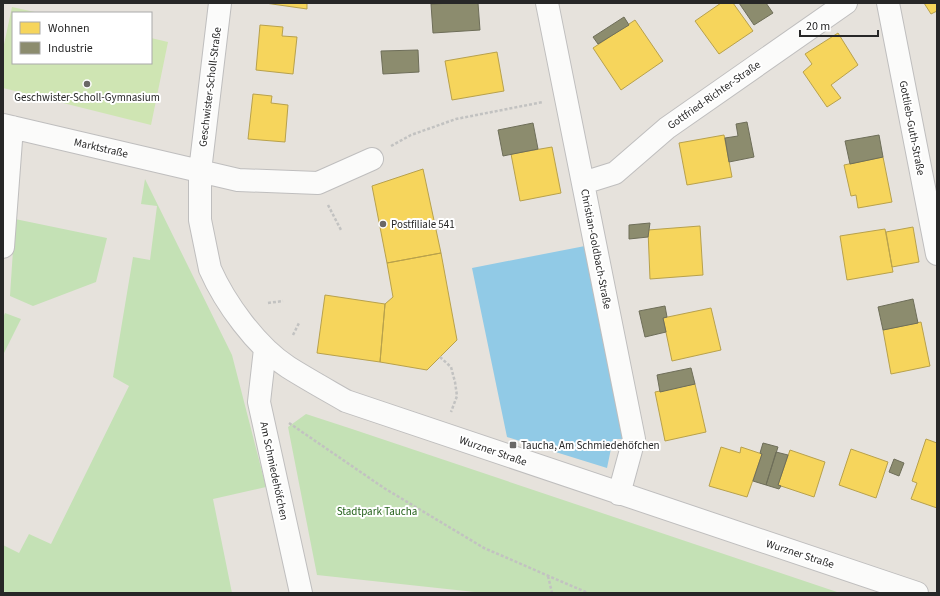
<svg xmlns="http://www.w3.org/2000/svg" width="940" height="596" font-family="'Source Sans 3',sans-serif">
	<rect width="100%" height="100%" fill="#e6e2dc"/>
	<path fill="#c4e1b5" d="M145 179 232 355 266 487 213 499 232 593H3V545L19 553 29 534 51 544 129 386 113 377 133 257 150 260 157 206 141 204Z
		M15 219 107 238 96 282 33 306 10 296Z
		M5 313 21 319 3 355V318Z
		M306 414 352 429 840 593H484L317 575 288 427Z"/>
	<path fill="#cfe5b3" d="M12 7 39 13H13V63H151V38L168 42 151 125 3 88V49Z"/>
	<path fill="#91cae6" d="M585 246 623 439H613L607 468 507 437 472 268Z"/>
	<path fill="#f6d55c" stroke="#b8a14c" d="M265 3H307V9Z
		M721 3H733L753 31 719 54 695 21Z
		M924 3H937V11L931 14Z
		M635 20 663 61 621 90 593 48Z
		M260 25 283 27 282 36 297 37 293 74 256 70Z
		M838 33 858 65 831 85 841 98 827 107 803 72 812 64 805 54Z
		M497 52 504 91 452 100 445 61Z
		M253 94 272 96 271 103 288 105 285 142 248 139Z
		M724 135 732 177 687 185 679 143Z
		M552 147 561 193 520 201 511 154Z
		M883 157 892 202 858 208 856 195 851 196 844 165Z
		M423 169 441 253 387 263 372 186Z
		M700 226 703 275 650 279 648 230Z
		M913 227 919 262 892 267 886 232Z
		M885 229 893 272 847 280 840 236Z
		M441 253 457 340 427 370 380 362 385 304 393 297 387 263Z
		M325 295 385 304 380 362 317 353Z
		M711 308 721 350 672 361 663 318Z
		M921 322 930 366 891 374 883 330Z
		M695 384 706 432 665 441 655 392Z
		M926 439 937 443V508L911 499 917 483 912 481Z
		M721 447 740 453 741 447 762 454 747 497 709 486Z
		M851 449 888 462 876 498 839 485Z
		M790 450 825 462 814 497 778 485Z"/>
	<path fill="#8c8c6e" stroke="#6e6e59" d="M453 3H478L480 30 433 33 431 4Z
		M739 3H766L773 13 754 25Z
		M624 17 629 25 598 44 593 37Z
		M418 50 419 72 383 74 381 51Z
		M747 122 754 157 729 162 725 138 738 136 736 124Z
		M533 123 538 149 503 156 498 130Z
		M879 135 883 157 850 164 845 141Z
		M650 223 648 237 629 239V225Z
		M913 299 918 323 883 330 878 307Z
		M665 306 667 317 663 318 666 332 645 337 639 311Z
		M691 368 695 384 660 392 657 375Z
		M763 443 778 447 766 485 753 481 762 454 760 453Z
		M776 452 788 455 778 485 781 486 779 489 766 485Z
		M894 459 904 463 899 476 889 472Z"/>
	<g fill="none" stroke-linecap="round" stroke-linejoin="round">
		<g stroke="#bfbebe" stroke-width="24">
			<path id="minor" d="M220 3 200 171V220L210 269C225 303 256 346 288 367 307 379 327 390 346 401L917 593
				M547 3 634 439 619 494
				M888 3 937 254
				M3 125 238 180 318 183 372 159
				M583 183 615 173 667 128 846 3
				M3 247 12 127
				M265 349 259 402 301 593"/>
		</g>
		<path stroke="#c2c2c1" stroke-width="2.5" stroke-dasharray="3 2" stroke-linecap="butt" d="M391 146 411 135 456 119 543 102
			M328 205 341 230
			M268 303 283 301
			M293 335 299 323
			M440 357 451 367 455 382 457 396 451 412
			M289 423 384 488 484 548 588 593
			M548 576 552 593"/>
		<use href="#minor" stroke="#fbfbfa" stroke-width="22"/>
	</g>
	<g fill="#6a6866" stroke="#fff" stroke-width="1.5">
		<circle cx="87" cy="84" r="4"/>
		<circle cx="383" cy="224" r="4"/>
		<rect x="509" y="441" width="8" height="8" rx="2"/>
	</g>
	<g text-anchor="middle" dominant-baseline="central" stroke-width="4" stroke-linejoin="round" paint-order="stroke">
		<g font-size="11" fill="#272727" stroke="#fff">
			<text transform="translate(210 87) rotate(-83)">Geschwister-Scholl-Straße</text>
			<text transform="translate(714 95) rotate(-35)">Gottfried-Richter-Straße</text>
			<text transform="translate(912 128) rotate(79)">Gottlieb-Guth-Straße</text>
			<text transform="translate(101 148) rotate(13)">Marktstraße</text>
			<text transform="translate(596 249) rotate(79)">Christian-Goldbach-Straße</text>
			<text transform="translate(493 451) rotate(19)">Wurzner Straße</text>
			<text transform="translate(274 471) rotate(78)">Am Schmiedehöfchen</text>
			<text transform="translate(800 554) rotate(18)">Wurzner Straße</text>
		</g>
		<g font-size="11" fill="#272727" stroke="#fff" text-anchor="start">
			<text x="87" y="97" text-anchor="middle">Geschwister-Scholl-Gymnasium</text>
			<text x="391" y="224">Postfiliale 541</text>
			<text x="521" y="445">Taucha, Am Schmiedehöfchen</text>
		</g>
		<g font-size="11" fill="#24611a" stroke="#fff">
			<text x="377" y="511">Stadtpark Taucha</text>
		</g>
	</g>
	<rect width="940" height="596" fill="none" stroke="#272727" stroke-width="8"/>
	<rect x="12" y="12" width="140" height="52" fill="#ffffff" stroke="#a9a9a9"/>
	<rect x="20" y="22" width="20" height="12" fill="#f6d55c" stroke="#a9a9a9"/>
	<text x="48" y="32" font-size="12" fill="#272727">Wohnen</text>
	<rect x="20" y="42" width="20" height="12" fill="#8c8c6e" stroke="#a9a9a9"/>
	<text x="48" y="52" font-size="12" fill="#272727">Industrie</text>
	<path d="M800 30v6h78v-6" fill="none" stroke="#272727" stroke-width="2"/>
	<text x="806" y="30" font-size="12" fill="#272727" stroke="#ffffff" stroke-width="3" paint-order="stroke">20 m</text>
</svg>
